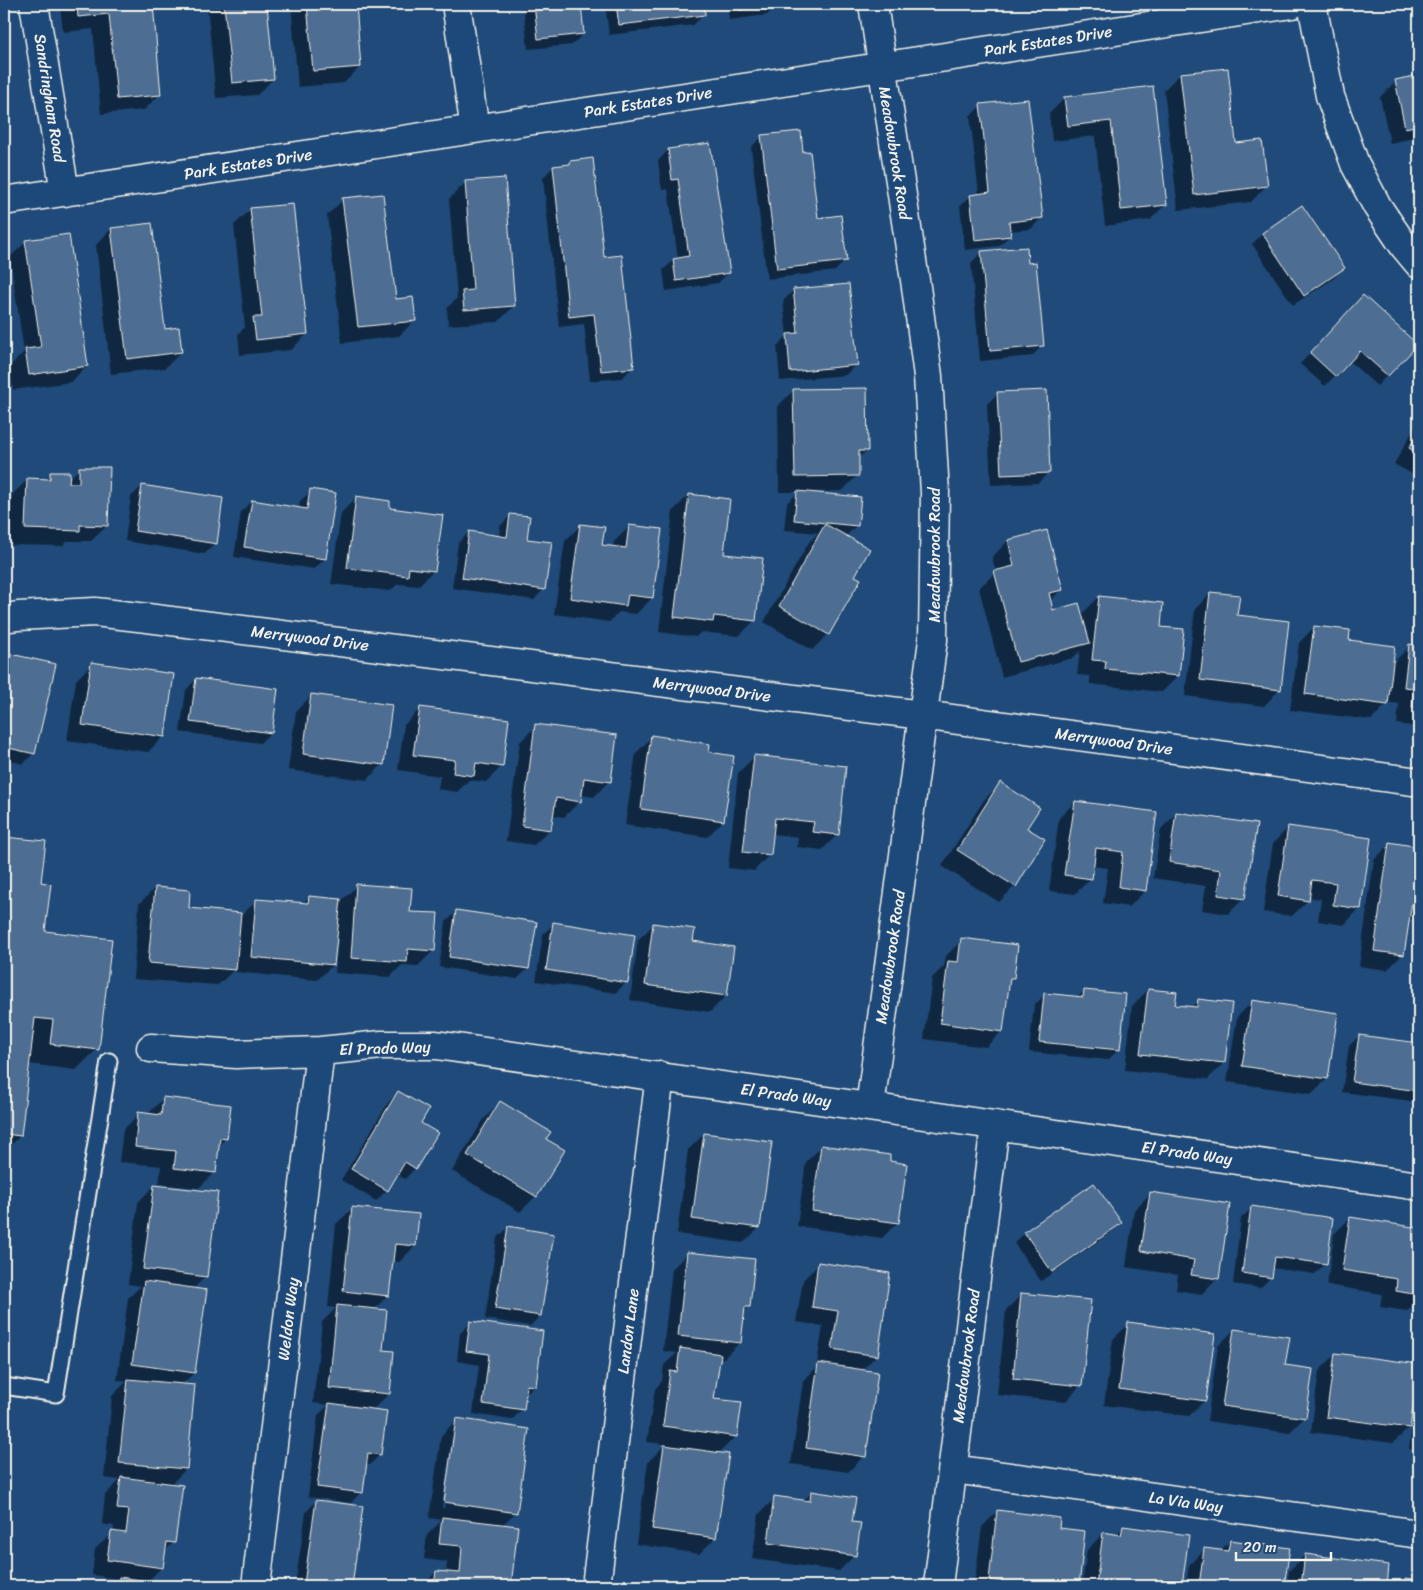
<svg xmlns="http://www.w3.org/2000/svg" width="1423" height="1590" font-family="Sriracha,sans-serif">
	<rect width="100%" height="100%" fill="#1f4a7a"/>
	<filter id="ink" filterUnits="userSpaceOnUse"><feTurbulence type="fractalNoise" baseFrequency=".02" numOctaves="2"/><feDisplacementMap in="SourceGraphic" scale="10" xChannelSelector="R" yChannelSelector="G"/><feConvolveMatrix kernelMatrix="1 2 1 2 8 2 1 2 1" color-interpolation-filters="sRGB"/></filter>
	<g filter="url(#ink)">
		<path fill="#0007" fill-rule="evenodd" d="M60 4H151L160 94 144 110 101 114 93 29 63 32Z
			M207 4H266L273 79 257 95 216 98Z
			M291 4H354L360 67 344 83 298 87Z
			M523 4H580L583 34 572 45 528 49Z
			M605 4H703L704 15 693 25 609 35Z
			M727 4H778L767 15 729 20Z
			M1180 74 1266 186 1251 202 1178 210 1164 90Z
			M1419 77V137L1390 143 1380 97 1396 81Z
			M1152 88 1166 204 1150 220 1105 226 1095 136 1052 141 1049 114 1065 98Z
			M981 106 1041 218 1031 229 1009 231V236L999 246 965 250 960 206 971 196 979 195 970 116Z
			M762 137 802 154 817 219 845 261 835 271 767 279 751 147Z
			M668 150 729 272 718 283 666 291 663 270 674 260 678 259 668 189 662 190 658 161Z
			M571 162 603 258 633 367 622 378 590 381 584 324 559 327 543 178 553 167 567 166Z
			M465 183 514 306 498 322 448 325 447 308 457 298 449 199Z
			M343 200 395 300 415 320 399 336 342 343 327 215Z
			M250 210 307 334 291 350 240 355 238 334 245 327 234 225Z
			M111 229 164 330 181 352 165 368 111 374 96 245Z
			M1262 234 1343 268 1333 279 1293 305 1252 244Z
			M26 242 87 366 71 382 13 390 10 366 24 352 10 257Z
			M982 252 1042 346 1032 356 980 361 971 263Z
			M794 290 856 364 846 375 780 381 777 346 787 336 783 301Z
			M1353 307 1416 345 1377 386 1349 361 1325 386 1300 364Z
			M794 390 867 450 858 459V475L842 491 812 492V494L857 525 845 537 853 576 828 634 812 650 764 622 809 542 818 533 784 530 787 503 798 492H779L778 406Z
			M998 393 1048 473 1038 483 991 485 987 404Z
			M1419 420V478L1394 464Z
			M80 468 107 526 91 541H68L62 546 10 545 12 495 28 479 44 480 51 473 68 480Z
			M142 486 215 543 205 554 125 541 131 497Z
			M311 491 325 559 314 569 234 557 241 512 252 501 299 509 300 501Z
			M689 495 723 555 755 620 739 636 701 632 696 637 659 632 673 511Z
			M357 497 388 509 434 570 418 586 398 584 390 591 331 584 341 513Z
			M511 515 544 589 534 600 452 588 458 543 469 532 499 537 500 526Z
			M581 525 601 546 613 547 614 542 630 526 652 598 636 614 619 612 609 622 554 614 565 541Z
			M1046 531 1062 589 1050 601 1052 611 1083 620V613L1099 597 1159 628 1178 676 1162 692 1090 684V676L1077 675 1080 651 1073 658 1002 677 979 588 996 572 992 557 1008 541Z
			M1211 593 1236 616 1279 690 1264 706 1185 696 1195 609Z
			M1314 627 1392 664 1410 646 1419 647V727L1397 724 1399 704 1387 702V704L1371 720 1290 710 1299 643Z
			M11 655 34 753 23 764 4 759V662Z
			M92 664 164 736 148 752 67 741 76 680Z
			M196 679 271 732 260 743 180 732 186 690Z
			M312 695 383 764 367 780 288 770 296 711Z
			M420 709 501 767 486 782 469 780 457 792 438 789 440 776 398 770 404 725Z
			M536 726 609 781 594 797 581 795 580 801 564 817 552 815 550 829 534 845 506 841 520 742Z
			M652 737 707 753 732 757 723 821 707 837 625 825 636 753Z
			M754 757 838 834 822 850 797 847 798 837 772 834 769 855 754 871 728 868 738 773Z
			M1000 784 1025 828 1015 886 999 902 942 866 984 800Z
			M1075 802 1156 813 1145 891 1129 907 1103 903 1108 868 1092 866 1091 878 1075 894 1049 891 1059 818Z
			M1177 813 1244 898 1228 914 1202 910 1206 886 1153 878 1161 829Z
			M1289 827 1359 909 1344 925 1318 921 1321 899 1308 897V900L1292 916 1263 912 1273 843Z
			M4 838 45 843 40 883 44 932 97 1049 76 1070 28 1064 20 1136 4 1152Z
			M1390 844 1419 848V921L1408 919 1403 954 1387 970 1359 966 1374 860Z
			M357 886 408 913 434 950 418 966 402 965 390 977 335 973 338 938H336L333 965 317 980 235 972 236 968 218 985 133 979 139 904 155 888 187 909 239 918 257 900 302 904 309 897 339 903Z
			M457 911 528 969 517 979 439 967 446 922Z
			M554 924 626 982 616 993 536 981 543 934Z
			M654 924 692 942 726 996 710 1012 630 1000 638 940Z
			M962 940 1013 978 1008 983 1002 1031 986 1047 924 1039 932 978 944 966 946 956Z
			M1148 990 1174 1006 1192 1007 1198 1001 1224 1063 1208 1079 1125 1070 1132 1006Z
			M1084 991 1118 1050 1108 1060 1029 1052 1034 1005 1045 995 1077 998Z
			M1253 1001 1327 1079 1311 1094 1227 1082 1237 1017Z
			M1359 1036 1419 1044V1102L1342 1092 1349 1046Z
			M398 1092 419 1123 415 1168 405 1179 396 1174 387 1190 376 1201 341 1180 388 1103Z
			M163 1099 226 1138 217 1147 215 1172 199 1188 159 1184 161 1166 119 1162 123 1130 139 1114 147 1115Z
			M500 1103 545 1139 536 1196 520 1212 452 1171 484 1119Z
			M704 1134 759 1228 743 1243 677 1234 688 1150Z
			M822 1146 898 1222 882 1238 797 1226 806 1162Z
			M154 1186 205 1277 193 1289 194 1373 181 1385 194 1387 186 1469 170 1485 174 1542 164 1552 162 1567 147 1582 168 1585V1586H112L119 1579 92 1575 95 1549 113 1533 114 1526 102 1524 105 1495 120 1480 104 1478 112 1396 127 1381 117 1380 128 1298 141 1286 128 1284 138 1202Z
			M1150 1194 1218 1278 1202 1294 1176 1290 1178 1275 1126 1267 1134 1210Z
			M1252 1208 1326 1263 1315 1274 1272 1268 1271 1277 1260 1288 1233 1284 1241 1218Z
			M352 1209 418 1216 415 1246 399 1262 392 1261 388 1295 374 1310 389 1394 372 1410 380 1454 370 1465 365 1464 361 1492 351 1503 308 1497 318 1415 329 1405 313 1403 322 1322 336 1308 328 1307 336 1224Z
			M1350 1218 1419 1229V1299L1407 1311 1380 1307 1382 1294 1327 1285 1334 1234Z
			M1120 1223 1110 1233 1041 1281 1014 1243 1025 1233Z
			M508 1228 540 1316 530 1326 485 1319 497 1238Z
			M688 1253 749 1307 743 1312 740 1342 724 1358H719L713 1400 736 1436 719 1453 715 1538 699 1554 636 1544 648 1462 666 1444 647 1442 655 1389 662 1381 664 1365 677 1353 663 1351 672 1269Z
			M819 1264 877 1355 861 1371 864 1456 848 1472 791 1464 803 1381 819 1365 817 1364 823 1326 796 1322 803 1280Z
			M1022 1294 1080 1386 1065 1402 997 1395 1006 1310Z
			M471 1323 534 1385 525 1395 522 1409 512 1420 473 1414 479 1365 457 1361 460 1333Z
			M1129 1324 1205 1400 1189 1416 1104 1405 1113 1339Z
			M1234 1330 1284 1366 1305 1417 1289 1433 1207 1421 1218 1346Z
			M1335 1355 1409 1428 1393 1443 1311 1432 1319 1371Z
			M1419 1398V1450L1409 1449 1416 1401Z
			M456 1420 516 1512 502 1525 517 1527 510 1586H422L436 1572 446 1573 447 1562 424 1559 427 1535 442 1520 429 1518 441 1436ZM452 1436H455L444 1508H442Z
			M811 1493 851 1523 855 1555 839 1571 752 1559 759 1514 775 1498 802 1502Z
			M316 1501 362 1507 351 1586H295L306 1512Z
			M998 1511 1057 1529 1084 1532 1077 1586H974L982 1527Z
			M1123 1527 1188 1536 1180 1586H1082L1087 1550 1103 1534 1115 1536Z
			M1230 1541 1288 1550 1283 1586H1186L1189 1565 1205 1549 1220 1551Z
			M1305 1555 1388 1566 1385 1586H1287L1289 1571Z
			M1405 1579 1419 1581V1586H1399Z"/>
		<path fill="#4d6e92" stroke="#f4f1e8" d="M77 4H153L161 95 117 99 109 14 78 17Z
			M224 4H267L274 79 232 83Z
			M307 4H356L361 67 313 71Z
			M534 4H581L584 34 538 39Z
			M616 4H704L705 15 619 25Z
			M739 4H779V5L740 10Z
			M1228 68 1236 143 1262 140 1268 186 1194 195 1180 73Z
			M1419 75V125L1405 128 1395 80Z
			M1153 86 1167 205 1121 210 1111 121 1068 126 1064 97Z
			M1028 99 1043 218 1009 222 1011 236 975 240 970 195 990 192 980 104Z
			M801 131 803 152 810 151 818 218 841 215 847 261 777 269 761 135Z
			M710 143 730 273 676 281 673 259 689 256 678 179 672 180 668 149Z
			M593 158 604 257 622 255 634 368 601 371 594 314 569 317 553 166 570 164V161Z
			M505 178 515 306 464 310 462 291 473 290 465 181Z
			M383 194 396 299 413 297 416 321 358 327 342 198Z
			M293 204 308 334 256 340 253 317H262L250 208Z
			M1302 205 1345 268 1304 296 1262 233Z
			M152 223 165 329 179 327 182 352 127 359 111 228Z
			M69 234 88 366 29 375 25 349 41 347 25 240Z
			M1027 247 1028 263 1036 262 1044 346 990 351 981 251Z
			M849 284 858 365 790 372 787 334 798 333 793 289Z
			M1363 295 1418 345 1388 376 1360 351 1336 377 1310 353Z
			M867 388 868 451H859V476L795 477 793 389Z
			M1047 390 1050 473 1001 475 997 392Z
			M1419 430V454L1409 448Z
			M79 467H110L108 526 80 525V531L25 529 27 478 50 479V472H70L69 483H79Z
			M142 485 223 498 217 544 135 531Z
			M310 489 336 493 326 559 244 547 252 500 307 509Z
			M797 491 861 497 858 526 794 520Z
			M689 494 730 499 724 554 763 558 756 621 714 616 713 622 674 617Z
			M356 496 390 501V508L443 515 435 571 409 568 408 576 347 568Z
			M510 514 530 516 527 539 552 542 545 590 462 578 469 531 507 537Z
			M580 524 605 527 602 545 626 548 629 525 662 529 653 598 628 595 626 606 570 598Z
			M825 524 870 549 855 576 861 579 829 635 779 606Z
			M1047 530 1063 590 1049 593 1053 610 1079 603 1090 643 1018 662 994 571 1014 566 1008 540Z
			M1210 592 1240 595 1237 615 1289 621 1281 690 1200 680Z
			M1099 596 1163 603 1161 627 1184 629 1179 676 1105 669 1106 661 1092 660Z
			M1314 626 1350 630 1349 640 1395 646 1388 705 1305 694Z
			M1409 644 1419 646V709L1412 708 1414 688 1404 687Z
			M11 654 56 664 35 754 4 747V683Z
			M91 662 174 674 165 737 82 725Z
			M196 678 278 689 272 733 190 722Z
			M311 694 392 705 384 765 303 754Z
			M420 707 509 719 503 767 476 763 474 776 453 773 455 760 413 755Z
			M535 724 617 735 611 782 584 778 581 802 556 798 551 830 522 826Z
			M651 735 710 744 709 752 734 756 724 821 641 809Z
			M754 755 846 766 839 835 812 832 814 822 775 818 771 855 743 852Z
			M1000 782 1040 808 1027 828 1045 839 1016 887 957 850Z
			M1075 801 1157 812 1146 891 1119 887 1123 852 1096 848 1092 879 1064 875Z
			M1176 812 1257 824 1245 899 1218 895 1221 870 1169 862Z
			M1288 826 1371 838 1361 909 1333 905 1336 883 1312 880 1309 901 1278 896Z
			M4 837 46 841 41 882 51 884 45 931 112 939 99 1050 50 1044 53 1020 35 1018 21 1136 4 1134Z
			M1389 842 1419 847V903L1412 902 1404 955 1374 951Z
			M356 884 412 888 410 912 438 913 435 951 408 949 407 962 351 958Z
			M155 887 190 890 189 908 241 913 236 970 148 963Z
			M309 896 341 899 334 965 251 957 256 899 308 903Z
			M456 910 537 922 529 969 449 957Z
			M553 922 635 935 628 983 546 970Z
			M653 923 695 929 693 941 734 947 727 996 645 985Z
			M961 938 1018 945 1014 978H1010L1003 1032 940 1023 948 961 958 962Z
			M1148 989 1177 992 1175 1005 1197 1007 1198 999 1232 1003 1225 1063 1140 1054Z
			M1084 990 1126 994 1120 1050 1039 1042 1044 993 1083 997Z
			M1252 1000 1338 1013 1328 1079 1242 1066Z
			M1359 1035 1419 1043V1091L1352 1082Z
			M398 1091 429 1109 421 1123 438 1133 416 1169 405 1162 388 1191 351 1169Z
			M163 1097 231 1105 227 1139 220 1138 216 1173 174 1168 176 1151 135 1147 138 1112 161 1115Z
			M500 1101 551 1132 546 1139 565 1150 537 1197 467 1155Z
			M704 1133 772 1142 760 1228 692 1219Z
			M821 1145 890 1155V1161L907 1164 899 1223 812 1211Z
			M1094 1183 1122 1223 1052 1272 1024 1232Z
			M154 1185 218 1192 207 1277 143 1269Z
			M1150 1192 1230 1204 1219 1279 1191 1275 1194 1260 1141 1251Z
			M1251 1206 1333 1218 1327 1264 1275 1257 1272 1278 1242 1273Z
			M352 1207 419 1214 416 1246 395 1244 389 1296 343 1291Z
			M1350 1217 1419 1228V1295L1396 1291 1397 1279 1342 1270Z
			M508 1226 554 1234 541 1316 495 1309Z
			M687 1252 755 1259 750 1307H745L741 1343 678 1336Z
			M818 1262 890 1273 878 1356 832 1349 838 1311 812 1307Z
			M144 1281 207 1290 195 1373 132 1364Z
			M1021 1293 1091 1300 1082 1386 1013 1379Z
			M337 1305 387 1310 383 1350 394 1351 390 1394 329 1388Z
			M470 1321 543 1331 536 1386 527 1385 524 1410 483 1404 489 1354 466 1351Z
			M1128 1322 1215 1334 1206 1401 1119 1389Z
			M1234 1329 1290 1337 1285 1365 1313 1369 1306 1418 1222 1406Z
			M680 1348 721 1354 714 1399 742 1402 737 1437 663 1426 670 1371 677 1372Z
			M1335 1353 1419 1364 1410 1428 1326 1417Z
			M818 1363 878 1372 866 1457 806 1448Z
			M128 1379 195 1385 187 1469 119 1463Z
			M329 1403 387 1411 381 1455 368 1453 363 1493 317 1487Z
			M456 1418 529 1429 517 1513 444 1502Z
			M664 1445 729 1454 716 1538 652 1529Z
			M121 1477 183 1485 175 1543 167 1542 163 1568 107 1560 111 1531 126 1533 129 1510 117 1509Z
			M811 1491 856 1498 852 1522 861 1523 856 1556 768 1543 774 1496 810 1501Z
			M316 1500 363 1506 352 1586H320L304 1584Z
			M997 1510 1060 1518 1059 1528 1085 1531 1079 1586H1038L989 1580Z
			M442 1517 518 1526 511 1586H434L436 1571 460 1573 462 1546 439 1544Z
			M1123 1526 1189 1535 1182 1586H1096L1103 1532 1121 1535Z
			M1230 1540 1290 1548 1284 1586H1199L1204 1548 1228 1551Z
			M1305 1554 1389 1565 1387 1586H1301Z
			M119 1577 170 1584V1586H118Z
			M1405 1578 1419 1580V1586H1404Z"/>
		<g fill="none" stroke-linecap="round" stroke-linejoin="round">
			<g stroke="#f4f1e8" stroke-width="19">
				<path id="lane" d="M4 1386 56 1394 109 1061"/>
			</g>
			<g stroke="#f4f1e8" stroke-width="31">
				<path id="street" d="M34 4 65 192
					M456 4 475 129
					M1312 4 1330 96 1355 164 1377 206 1404 246 1419 264
					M4 201 1292 4
					M4 618 18 616 95 612 147 618 922 715 1419 782
					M151 1048 236 1054 320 1051 382 1045H436L1419 1186
					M870 1107 933 640 935 493 928 376 916 287 873 4
					M953 1469 1419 1534
					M256 1586 320 1051
					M596 1586 660 1076
					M938 1586 995 1125"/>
			</g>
			<use href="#lane" stroke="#1f4a7a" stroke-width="15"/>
			<use href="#street" stroke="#1f4a7a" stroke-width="28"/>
		</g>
	</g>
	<g text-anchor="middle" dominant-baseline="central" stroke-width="4" stroke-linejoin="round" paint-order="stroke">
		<g font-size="16" fill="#f4f1e8" stroke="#1f4a7a">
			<text transform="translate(1048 41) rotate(-9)">Park Estates Drive</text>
			<text transform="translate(50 98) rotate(81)">Sandringham Road</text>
			<text transform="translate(648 102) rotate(-9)">Park Estates Drive</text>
			<text transform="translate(895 153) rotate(81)">Meadowbrook Road</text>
			<text transform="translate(248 164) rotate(-9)">Park Estates Drive</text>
			<text transform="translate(934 555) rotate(-90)">Meadowbrook Road</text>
			<text transform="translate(310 638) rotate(7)">Merrywood Drive</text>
			<text transform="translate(712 689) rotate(7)">Merrywood Drive</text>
			<text transform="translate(1114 741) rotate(8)">Merrywood Drive</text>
			<text transform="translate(890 957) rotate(-82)">Meadowbrook Road</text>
			<text transform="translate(385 1048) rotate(-2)">El Prado Way</text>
			<text transform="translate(786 1095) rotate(8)">El Prado Way</text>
			<text transform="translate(1187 1153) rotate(8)">El Prado Way</text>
			<text transform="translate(288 1319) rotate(-83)">Weldon Way</text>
			<text transform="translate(628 1331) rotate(-83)">Landon Lane</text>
			<text transform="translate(966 1356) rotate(-83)">Meadowbrook Road</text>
			<text transform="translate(1186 1502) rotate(8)">La Via Way</text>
		</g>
	</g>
	<rect width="1423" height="1590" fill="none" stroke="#1f4a7a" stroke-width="20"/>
	<rect x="10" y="10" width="1403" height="1570" fill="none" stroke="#f4f1e8" stroke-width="2" filter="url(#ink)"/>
	<path d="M1236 1552v8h95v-8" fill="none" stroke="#f4f1e8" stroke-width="2.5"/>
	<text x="1243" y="1552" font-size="15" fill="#f4f1e8" stroke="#1f4a7a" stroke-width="4" paint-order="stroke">20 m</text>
</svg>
